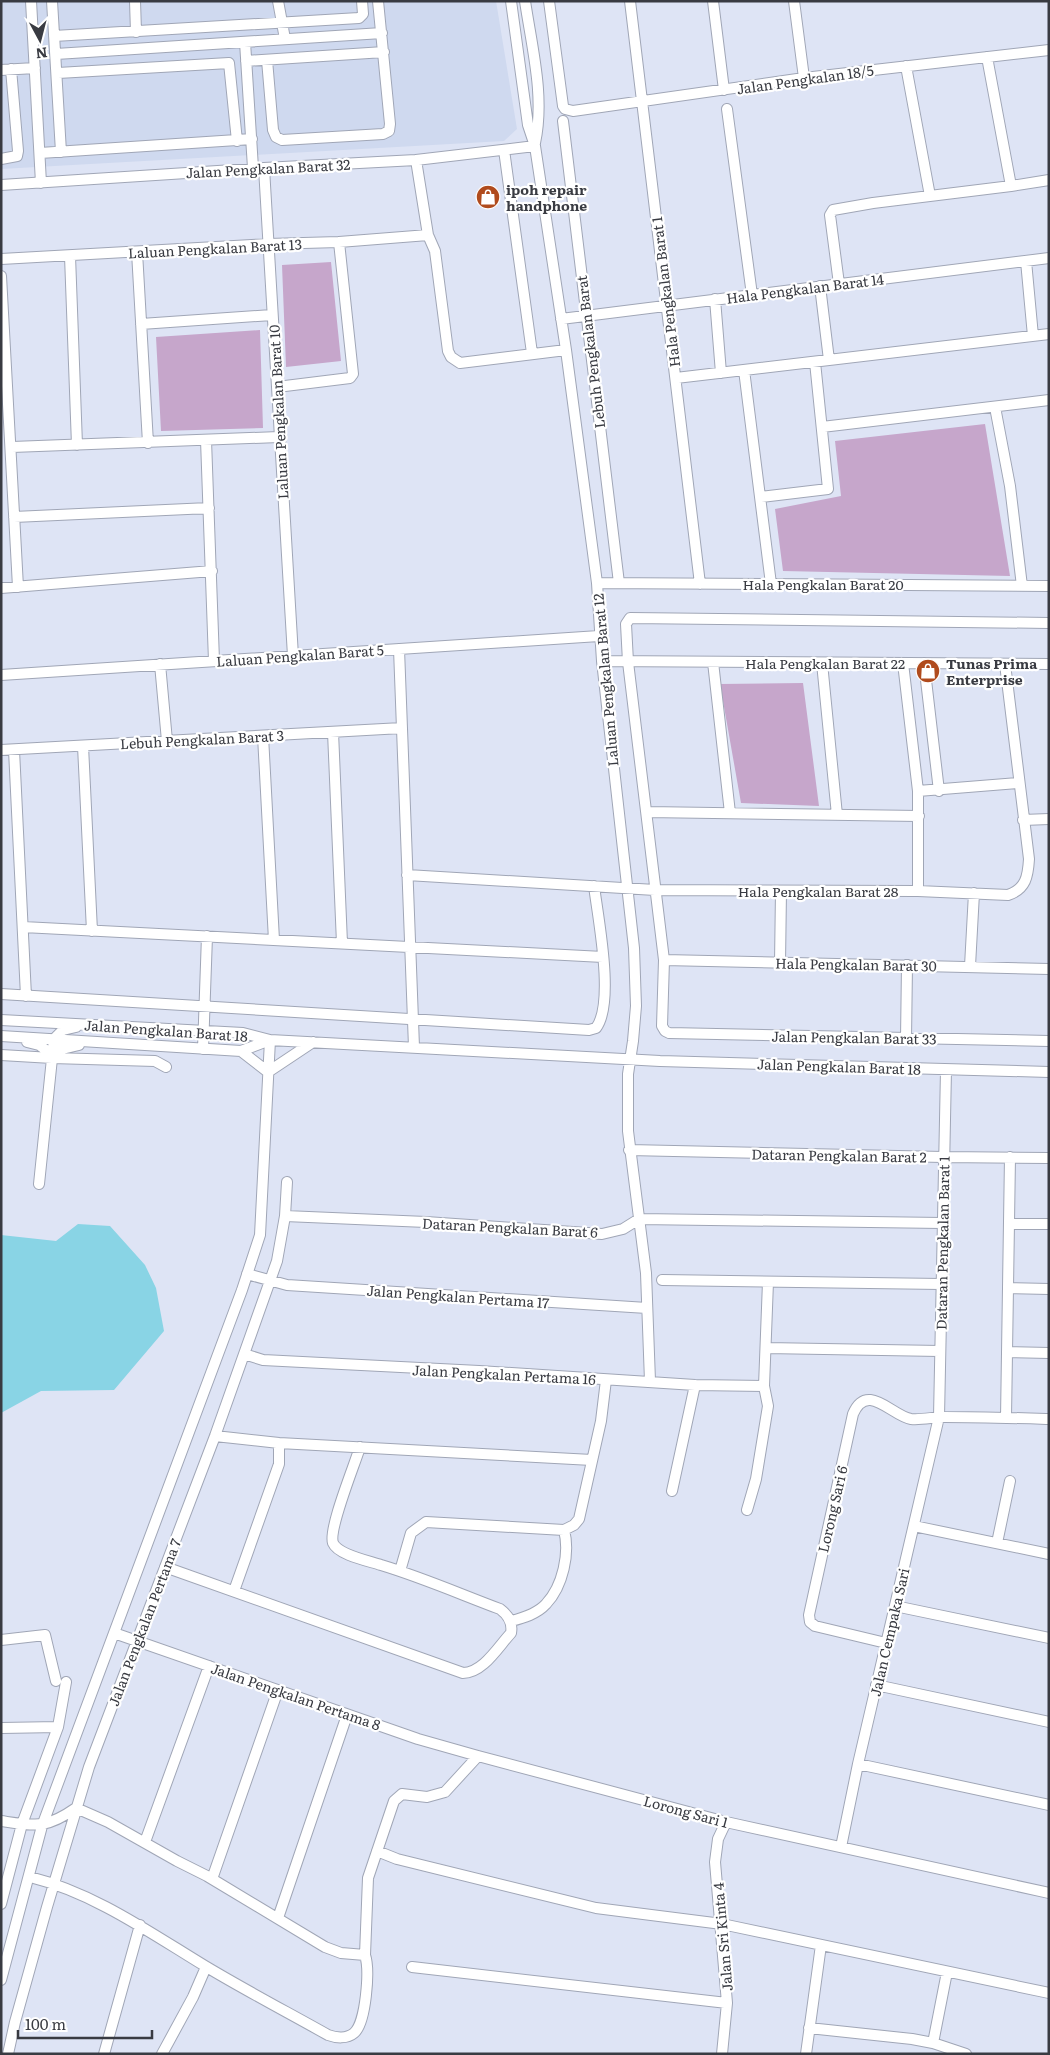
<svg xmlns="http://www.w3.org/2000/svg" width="1050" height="2055" font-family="Literata,serif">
	<rect width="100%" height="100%" fill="#dee4f5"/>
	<path fill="#cfd9ef" d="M1 1H496L517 129 504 141 1 169Z"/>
	<path fill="#c6a6cb" d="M331 262 341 361 286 367 282 265Z
		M260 330 263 428 161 431 156 337Z
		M985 424 1010 576 783 571 775 509 841 496 835 441Z
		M803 683 819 806 741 803 720 684Z"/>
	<path fill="#89d4e5" d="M78 1224 110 1226 145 1265 156 1288 164 1331 114 1390 41 1391 1 1413V1235L56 1241Z"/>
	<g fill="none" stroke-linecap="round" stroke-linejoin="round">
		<g stroke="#a0a6b6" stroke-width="12">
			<path id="minor" d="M31 1 41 183
				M52 1 61 152
				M135 1 136 32
				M278 1 285 39
				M511 1 528 125 535 146 566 350 597 583 602 661 634 948 636 1006 633 1041 628 1074V1131L646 1273 650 1381
				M525 1C532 48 545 97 535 143
				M549 1 563 106 565 109 573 111 804 78 1049 50
				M630 1 700 584
				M713 1 724 90
				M794 1 804 78
				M54 36 359 18 363 14 362 1
				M245 42 253 168
				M56 54 382 33
				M987 57 1011 186
				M267 60 273 130 276 137 282 140 383 134 389 131 390 124 378 1
				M246 61 384 52
				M906 66 930 196
				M1 70 35 68
				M58 73 229 63 237 141
				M727 109 752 295
				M563 121 619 583
				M504 150 532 353
				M40 153 252 139
				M1 159 17 156 18 151 11 69
				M416 160 428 235 435 251 448 351 451 357 460 363 566 350
				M264 168 293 656
				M1 185 264 168 416 160 535 146
				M137 252 148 443
				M70 256 77 445
				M1 259 268 244 339 242 428 235
				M1026 261 1033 336
				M1 276 18 587
				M839 284 830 215 833 210 873 203 1011 186 1049 180
				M820 286 829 360
				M715 299 721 373
				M561 319 1049 258
				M141 324 272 315
				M744 370 771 584
				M676 378 1049 334
				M277 387 350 378 353 374 339 242
				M995 407 1010 486 1022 586
				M822 427 1049 400
				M206 440 214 661
				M12 447 279 437
				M761 497 828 489 815 362
				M14 517 209 508
				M597 583 1049 586
				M1 588 212 571
				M1049 623 630 618 626 624 628 662 664 960 662 1026 665 1031 669 1033 1049 1041
				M399 649 414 1047
				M602 661 1049 664
				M713 662 730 813
				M822 663 837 815
				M903 663 918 791V891
				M924 663 939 791
				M160 664 167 741
				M1 675 599 636
				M333 732 342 943
				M263 736 274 940
				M83 746 92 931
				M1 750 402 728
				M14 750 26 996
				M918 791 1018 783
				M647 812 919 816
				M1023 820 1049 819
				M407 875 655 890 918 891 1008 895C1026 889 1028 876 1029 859L1005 664
				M23 927 603 957
				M664 960 1049 969
				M780 963 781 891
				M970 966 974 893
				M1 994 589 1030 596 1028C615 1003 598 918 594 886
				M1 1020 243 1033 270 1040 660 1061 1049 1072
				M1 1036 241 1051 270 1040
				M906 1039 907 965
				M27 1042 39 1045 53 1055
				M203 1049 207 936
				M241 1051 268 1072
				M1 1055 52 1058 155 1061 166 1067
				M53 1055 58 1050 79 1045
				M268 1072 313 1042
				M629 1150 943 1157 1049 1158
				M39 1184 54 1039 63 1030 76 1027
				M285 1216 426 1222 602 1234 623 1229 639 1219 942 1223
				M1010 1224H1049
				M247 1274 287 1285 647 1308
				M662 1280 941 1284
				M1009 1288 1049 1289
				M766 1348 940 1351
				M1007 1352 1049 1353
				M244 1354 263 1360 479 1371 695 1385 764 1386
				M1006 1418 1010 1157
				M215 1436 279 1443 592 1460
				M672 1491 695 1385
				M747 1510 756 1479 768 1406 764 1386 768 1282
				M914 1526 1049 1554
				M997 1543 1010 1481
				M165 1567 463 1673C483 1673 498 1647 511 1633 513 1622 508 1615 500 1609 460 1594 421 1577 381 1565 369 1561 338 1555 333 1543 328 1529 355 1464 360 1447
				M400 1571 411 1533 426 1522 564 1530 574 1525 579 1519 601 1421 606 1380
				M234 1591 279 1464V1443
				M895 1606 1049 1638
				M511 1621C523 1618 537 1614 546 1604 563 1586 570 1553 564 1530
				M114 1633 418 1739 478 1756 726 1822 1049 1893
				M1 1640 45 1635 56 1681
				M886 1643 815 1626 810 1622 809 1615 853 1414C867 1381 892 1416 911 1419 922 1420 934 1417 945 1417 980 1417 1014 1418 1049 1419
				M876 1685 1049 1722
				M1 1728 58 1727
				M858 1764 1049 1805
				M76 1808 108 1822 177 1861 207 1876 325 1947 341 1953 365 1955
				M1 1821C36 1826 46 1829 76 1808
				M145 1842 209 1666
				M841 1847 858 1764 939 1417 946 1070
				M377 1851 397 1859 596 1908 722 1924 1049 1993
				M30 1877C94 1893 149 1932 205 1966 245 1990 287 2012 328 2035 336 2038 347 2039 354 2033 366 2023 370 1970 365 1955L368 1878 394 1801 402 1794 427 1797 445 1792 478 1756
				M212 1879 278 1690
				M1 1904 22 1824 58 1727 66 1682
				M278 1918 347 1715
				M412 1967 727 2003
				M1 1980 42 1826 242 1290 260 1235 270 1040
				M809 2028 912 2039 933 2043 966 2054
				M933 2043 947 1972
				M8 2054 15 2022 47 1907 89 1767 215 1436 277 1261 285 1216 287 1182
				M104 2054 140 1925
				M162 2054 193 1997 206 1967
				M722 2054 727 2003 715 1862 718 1839 726 1822
				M806 2054 821 1945"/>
		</g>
		<use href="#minor" stroke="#fff" stroke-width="10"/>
	</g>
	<defs>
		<g id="shop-disc" transform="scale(1.25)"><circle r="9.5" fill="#b04b1d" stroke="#fff"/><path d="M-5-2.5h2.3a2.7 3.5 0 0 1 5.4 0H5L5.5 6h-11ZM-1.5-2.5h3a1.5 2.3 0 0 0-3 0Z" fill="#fff"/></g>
	</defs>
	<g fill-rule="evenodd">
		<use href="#shop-disc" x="488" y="197"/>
		<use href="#shop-disc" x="928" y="671"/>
	</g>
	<g text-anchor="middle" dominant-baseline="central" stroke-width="4.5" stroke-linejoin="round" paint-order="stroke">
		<g font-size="14" fill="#393b42" stroke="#fff">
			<text transform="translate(805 79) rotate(-8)">Jalan Pengkalan 18/5</text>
			<text transform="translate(268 168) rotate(-3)">Jalan Pengkalan Barat 32</text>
			<text transform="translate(215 248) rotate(-3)">Laluan Pengkalan Barat 13</text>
			<text transform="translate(805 288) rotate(-7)">Hala Pengkalan Barat 14</text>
			<text transform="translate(665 292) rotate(-97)">Hala Pengkalan Barat 1</text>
			<text transform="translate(590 352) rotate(-97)">Lebuh Pengkalan Barat</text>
			<text transform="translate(278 412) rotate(-93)">Laluan Pengkalan Barat 10</text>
			<text x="823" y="584">Hala Pengkalan Barat 20</text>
			<text transform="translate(300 655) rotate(-4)">Laluan Pengkalan Barat 5</text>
			<text x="825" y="663">Hala Pengkalan Barat 22</text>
			<text transform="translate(605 680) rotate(-95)">Laluan Pengkalan Barat 12</text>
			<text transform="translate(202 739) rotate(-3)">Lebuh Pengkalan Barat 3</text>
			<text x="818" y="891">Hala Pengkalan Barat 28</text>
			<text transform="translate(856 964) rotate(1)">Hala Pengkalan Barat 30</text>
			<text transform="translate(166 1030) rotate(4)">Jalan Pengkalan Barat 18</text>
			<text transform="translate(854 1037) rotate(1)">Jalan Pengkalan Barat 33</text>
			<text transform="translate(839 1066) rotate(2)">Jalan Pengkalan Barat 18</text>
			<text transform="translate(839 1155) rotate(1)">Dataran Pengkalan Barat 2</text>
			<text transform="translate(510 1227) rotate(3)">Dataran Pengkalan Barat 6</text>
			<text transform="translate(942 1243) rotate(-89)">Dataran Pengkalan Barat 1</text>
			<text transform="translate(458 1296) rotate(4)">Jalan Pengkalan Pertama 17</text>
			<text transform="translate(504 1374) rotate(3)">Jalan Pengkalan Pertama 16</text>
			<text transform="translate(832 1509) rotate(-77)">Lorong Sari 6</text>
			<text transform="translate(144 1622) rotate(-69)">Jalan Pengkalan Pertama 7</text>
			<text transform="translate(889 1632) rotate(-77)">Jalan Cempaka Sari</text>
			<text transform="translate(296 1696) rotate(19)">Jalan Pengkalan Pertama 8</text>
			<text transform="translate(686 1811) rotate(15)">Lorong Sari 1</text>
			<text transform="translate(722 1937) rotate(-95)">Jalan Sri Kinta 4</text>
		</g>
		<g font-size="14" font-weight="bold" fill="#393b42" stroke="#fff" text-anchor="start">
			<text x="506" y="189">ipoh repair<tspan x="506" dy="16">handphone</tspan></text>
			<text x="946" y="663">Tunas Prima<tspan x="946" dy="16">Enterprise</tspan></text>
		</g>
	</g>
	<rect width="1050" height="2055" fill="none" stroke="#393b42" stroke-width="5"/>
	<g transform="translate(40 40) rotate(173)" stroke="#ffffff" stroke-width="4" paint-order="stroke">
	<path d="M0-4L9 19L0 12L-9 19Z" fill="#393b42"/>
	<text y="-8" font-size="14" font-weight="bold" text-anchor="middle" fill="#393b42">N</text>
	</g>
	<path d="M18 2030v8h134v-8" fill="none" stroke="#393b42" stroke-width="2.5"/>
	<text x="25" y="2030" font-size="15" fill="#393b42" stroke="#ffffff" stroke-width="4" paint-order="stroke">100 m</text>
</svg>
